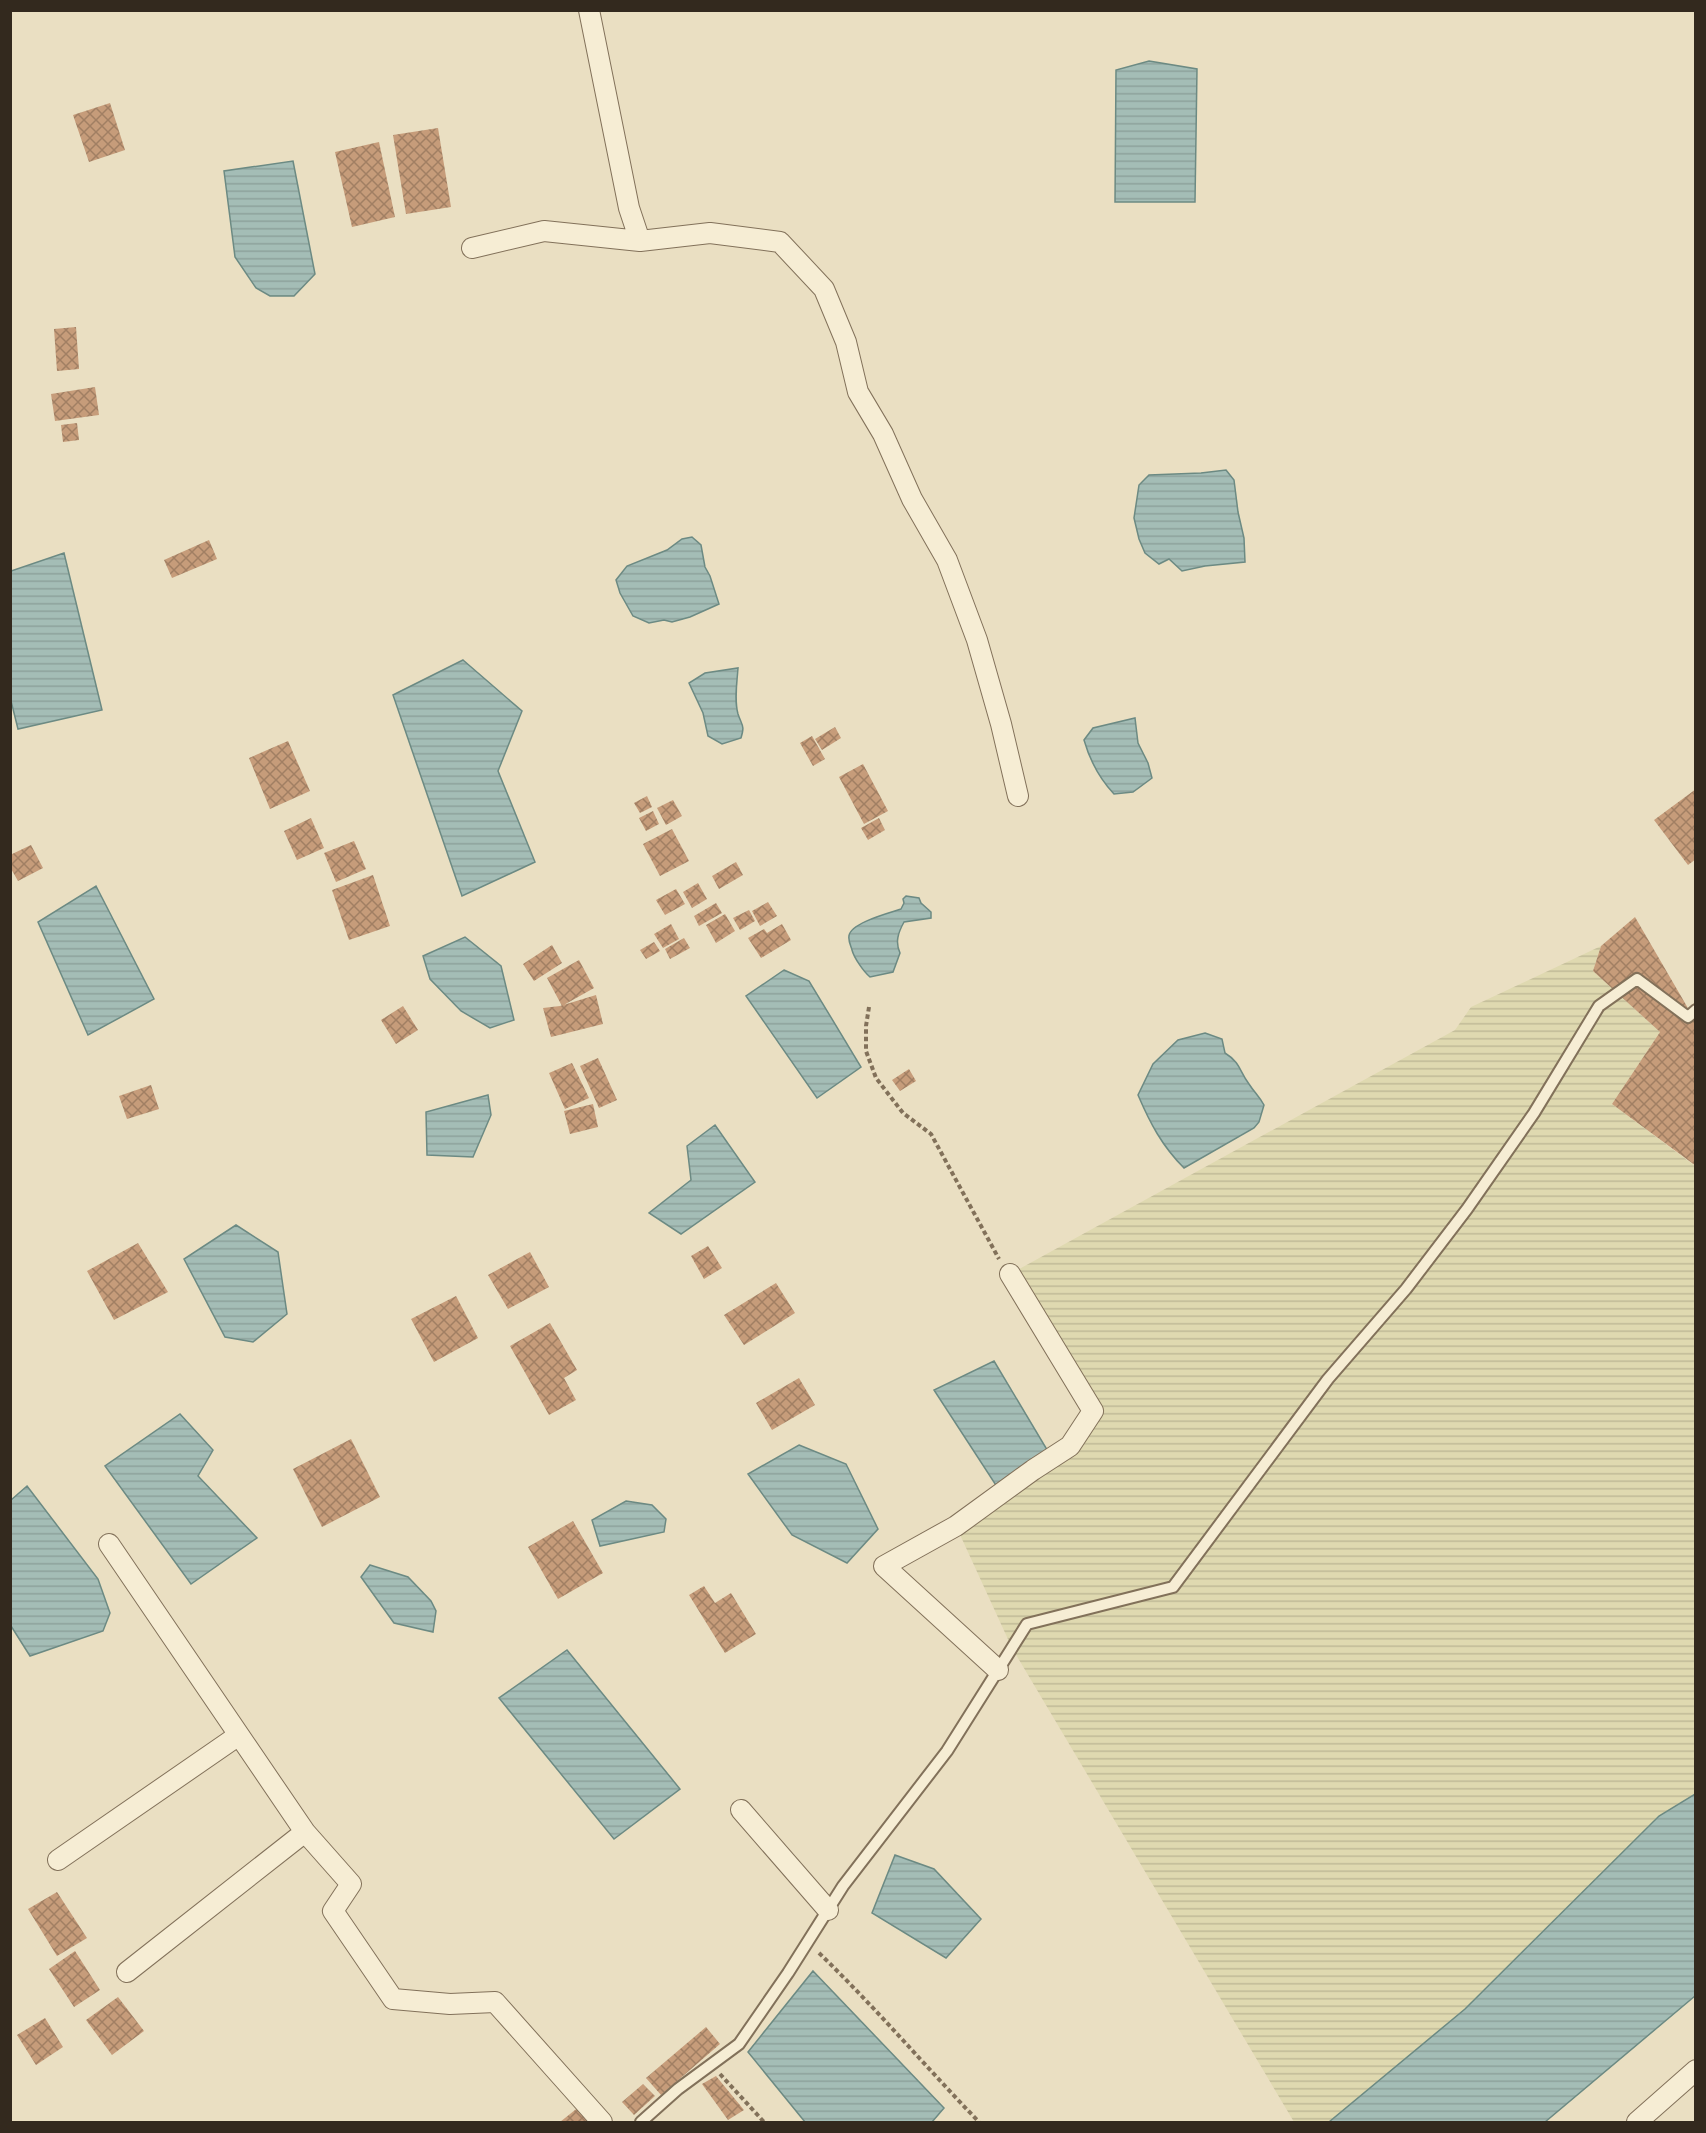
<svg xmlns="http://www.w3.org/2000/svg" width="1706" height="2133" font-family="'Times New Roman',serif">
	<defs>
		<pattern id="farmland-rules" width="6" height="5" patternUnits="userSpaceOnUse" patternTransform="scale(1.5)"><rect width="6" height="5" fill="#dfd9b0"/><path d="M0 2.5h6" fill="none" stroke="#c0ba97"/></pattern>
		<pattern id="water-rules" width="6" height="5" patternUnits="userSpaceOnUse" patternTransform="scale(1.5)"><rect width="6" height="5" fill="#a4bdb6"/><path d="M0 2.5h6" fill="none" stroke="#8ea29c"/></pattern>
		<pattern id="building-cross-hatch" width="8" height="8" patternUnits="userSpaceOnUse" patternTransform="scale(1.5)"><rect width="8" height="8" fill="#c69c7a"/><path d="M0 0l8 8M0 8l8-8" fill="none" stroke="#a17f63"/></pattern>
	</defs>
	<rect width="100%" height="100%" fill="#eadfc2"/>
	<path fill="url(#farmland-rules)" d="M1601 946 1593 971 1660 1032 1612 1104 1695 1166V1794L1659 1816 1465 2009 1331 2122H1294L1012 1648 956 1526 1033 1470 1093 1411 1010 1274 1455 1030 1471 1007Z"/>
	<path fill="url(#water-rules)" stroke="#6c8a83" stroke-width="1.5" d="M1149 61 1197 69 1195 202H1115L1116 70Z
		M293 161 315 274 294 296H270L256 288 235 257 224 171Z
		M1226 470 1234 480 1238 512 1244 538 1245 562 1205 566 1182 571 1169 559 1159 564 1145 553 1139 539 1134 518 1139 485 1149 475 1201 473Z
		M692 537 701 545 705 567 710 576 719 604 690 617 672 622 664 620 649 623 633 616 620 593 616 580 627 566 667 550 682 539Z
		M64 553 102 710 18 729 11 701V571Z
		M463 660 522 711 498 771 535 862 462 896 393 695Z
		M738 668C737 683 734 700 738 714 742 726 745 725 741 738L722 744 708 736 703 713 689 683 705 673Z
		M1135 718 1138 743 1148 763 1152 778 1133 792 1114 794C1099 778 1090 761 1084 740L1093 728Z
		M96 886 154 999 88 1035 38 922Z
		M906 896 919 898 921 903 931 912V918L904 922C898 933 895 942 900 953L893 972 870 977C864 972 854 958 852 950 851 946 848 941 849 936 850 923 889 913 901 909L904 903 903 899Z
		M465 937 501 966 514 1020 490 1028 461 1011 430 979 423 956Z
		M784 970 809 981 861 1067 817 1098 746 996Z
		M1205 1033 1222 1039 1225 1053C1241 1063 1239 1071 1249 1084 1254 1092 1259 1096 1264 1105L1259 1122 1254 1128 1184 1168C1162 1146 1150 1123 1138 1095L1153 1064 1178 1040Z
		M488 1095 491 1115 473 1157 427 1155 426 1112Z
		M715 1125 755 1182 681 1234 649 1213 691 1180 687 1146Z
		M236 1225 278 1252 287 1314 253 1342 225 1337 184 1259Z
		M994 1361 1052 1458 1001 1493 934 1390Z
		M180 1414 213 1450 198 1476 257 1538 191 1584 105 1466Z
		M799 1445 846 1464 878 1529 847 1563 792 1535 748 1474Z
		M27 1486 98 1579 110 1613 103 1631 30 1656 11 1626V1500Z
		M626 1501 652 1505 666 1519 664 1532 600 1546 592 1520Z
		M370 1565 408 1577 431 1601 436 1611 433 1632 394 1623 361 1577Z
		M567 1650 680 1789 614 1839 499 1698Z
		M1695 1794V1996L1545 2122H1329L1465 2009 1659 1816Z
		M895 1855 934 1869 981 1919 946 1958 872 1913Z
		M813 1971 944 2108 932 2122H805L748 2052Z"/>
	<path fill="url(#building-cross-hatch)" d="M110 103 125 150 89 162 73 115Z
		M438 128 451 207 406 214 393 135Z
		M379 142 395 217 352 227 335 152Z
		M76 327 79 369 57 371 54 329Z
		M95 387 99 415 55 421 51 394Z
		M77 423 79 440 63 442 61 425Z
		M209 540 217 559 172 578 164 560Z
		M835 727 841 738 822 750 815 739Z
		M812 736 825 759 813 766 800 743Z
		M288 741 310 791 270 809 249 758Z
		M863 764 888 811 864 824 839 777Z
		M1696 789V859L1688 865 1654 820Z
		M647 796 652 807 640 813 634 803Z
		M673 800 682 816 666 825 657 808Z
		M653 811 659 824 646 831 639 818Z
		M311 818 324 848 297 860 284 831Z
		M879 818 885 830 868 840 861 828Z
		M672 829 689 861 660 876 643 844Z
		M354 841 366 869 336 882 324 853Z
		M31 845 43 868 18 881 10 867V855Z
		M736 862 743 875 719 889 712 876Z
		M373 875 390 926 349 940 332 890Z
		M698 883 707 899 692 908 683 892Z
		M676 889 685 904 665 915 656 900Z
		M768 902 777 916 760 926 752 911Z
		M716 903 722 913 699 926 694 916Z
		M749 910 755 921 740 930 733 918Z
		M725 914 735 931 716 943 706 925Z
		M1635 917 1696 1022V1166L1612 1104 1660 1032 1593 971 1601 946Z
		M671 924 679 939 663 948 654 934Z
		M782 924 791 940 761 958 748 938 764 929 767 933Z
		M684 938 690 948 670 959 665 949Z
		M654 942 660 951 646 959 640 950Z
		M552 945 562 963 534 981 523 964Z
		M579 960 594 988 562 1006 547 978Z
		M596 995 603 1024 551 1037 543 1008 560 1006Z
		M403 1006 418 1030 396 1044 381 1020Z
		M598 1058 617 1100 599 1108 580 1066Z
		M572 1063 589 1098 565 1109 549 1073Z
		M909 1069 916 1081 900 1091 892 1080Z
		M151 1085 159 1109 127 1119 119 1096Z
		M593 1104 598 1127 570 1134 564 1111Z
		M138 1243 168 1292 114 1320 87 1271Z
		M708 1246 722 1268 704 1279 691 1256Z
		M530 1252 549 1287 508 1309 488 1275Z
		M776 1283 795 1313 744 1345 724 1315Z
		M456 1296 478 1338 434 1362 411 1319Z
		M550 1323 577 1370 564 1378 576 1400 549 1415 510 1346Z
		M799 1378 815 1405 772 1430 756 1403Z
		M351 1439 380 1497 322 1527 293 1469Z
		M573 1521 603 1573 558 1599 528 1547Z
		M704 1586 715 1603 731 1593 756 1634 725 1653 689 1595Z
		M57 1892 87 1938 57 1956 28 1909Z
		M75 1951 100 1990 74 2007 49 1969Z
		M118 1997 144 2031 112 2055 86 2020Z
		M45 2018 63 2047 36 2065 17 2035Z
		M706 2027 720 2044 661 2095 646 2078Z
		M716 2076 744 2110 728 2120 702 2084Z
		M643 2084 655 2096 634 2115 622 2102Z
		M580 2106 594 2122H560Z"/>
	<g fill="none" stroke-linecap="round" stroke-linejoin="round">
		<g stroke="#82715a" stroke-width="14">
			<path id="service" d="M641 2122 678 2089 739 2044 788 1973 843 1886 947 1751 1027 1624 1173 1587 1328 1379 1406 1289 1467 1209 1534 1113 1599 1006 1637 979 1688 1017 1696 1010"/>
		</g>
		<g stroke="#82715a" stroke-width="22">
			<path id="minor" d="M589 10 629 208 640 241
				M472 248 544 231 640 241 710 233 780 242 824 289 846 342 858 392 883 434 912 499 947 560 977 640 1001 724 1018 796
				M109 1544 305 1832
				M998 1670 884 1566 956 1526 1033 1470 1070 1446 1093 1411 1010 1274
				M741 1810 828 1910
				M58 1860 239 1735
				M127 1972 305 1832 351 1884 333 1911 393 1999 450 2004 495 2002 602 2122
				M1637 2122 1696 2070"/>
		</g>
		<path stroke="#82715a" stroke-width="4" stroke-dasharray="4.5 3" stroke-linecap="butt" d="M869 1007 866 1026V1051L876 1078 903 1113 931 1134 999 1259
			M819 1953C875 2007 925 2066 979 2122
			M720 2074 764 2122"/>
		<use href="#service" stroke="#f6edd4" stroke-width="10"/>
		<use href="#minor" stroke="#f6edd4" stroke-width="20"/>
	</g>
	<rect width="1706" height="2133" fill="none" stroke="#33291e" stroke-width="24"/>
</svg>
